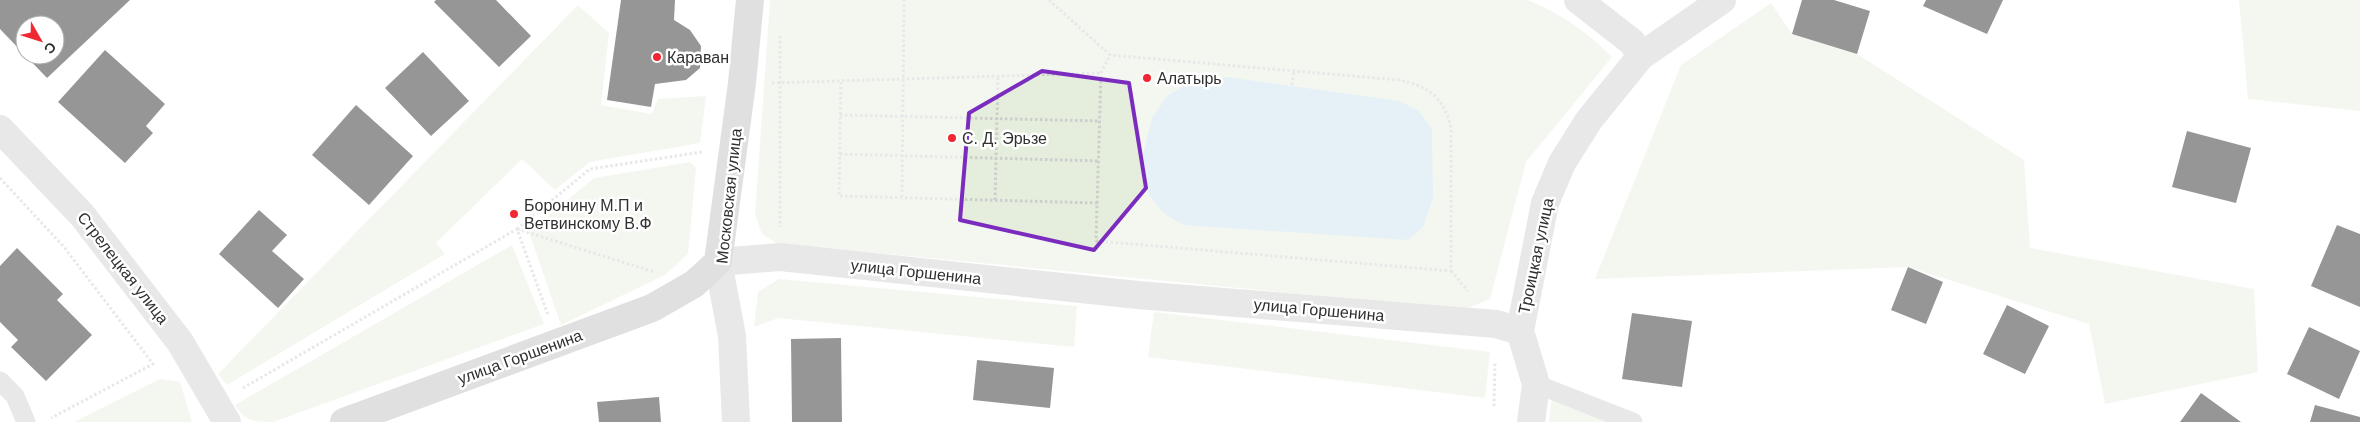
<svg xmlns="http://www.w3.org/2000/svg" width="2360" height="422" font-family="Arial,sans-serif">
	<rect width="100%" height="100%" fill="#fff"/>
	<path fill="#e5eedd" d="M770 0H1528C1561 14 1588 32 1612 57L1526 162 1490 299 1463 310 776 243 762 234 755 215Z
		M2239 0H2360V111L2248 99Z
		M1771 3 1792 34 1857 54 2024 160 2030 248 2254 289 2258 372 2105 404 2089 324 1908 267 1595 279 1681 65Z
		M578 5 609 33 601 105 652 114 658 99 706 96 700 143 590 162 555 190 522 159 436 243 445 254 227 385 218 374Z
		M690 162 696 168 688 254 665 275 561 325 529 232 594 178Z
		M512 245 544 324 273 422C254 422 245 422 235 405Z
		M779 279 1077 306 1074 347 778 318 754 327 758 292Z
		M1154 312 1490 352 1485 398 1148 357Z
		M160 379 180 382 192 422H74Z
		M1553 389 1617 422H1549Z"/>
	<path fill="#c8dfee" d="M1227 77 1400 101 1419 111 1432 129 1433 198 1423 227 1408 240 1183 225 1163 213 1148 193 1143 155 1152 118 1167 96 1188 83Z"/>
	<path fill="#171717" fill-rule="evenodd" d="M0 0H130L47 78 0 29ZM25 25H55V55H25Z
		M436 0H496L531 36 499 67 434 2Z
		M621 0H675L674 20 690 30 701 46 700 68 686 80 655 84 651 107 607 100Z
		M1802 0H1834L1870 11 1857 54 1792 34Z
		M1926 0H2003L1987 34 1923 6Z
		M105 50 165 104 146 126 153 133 125 163 58 102Z
		M423 52 469 101 431 136 385 88Z
		M356 105 413 156 369 205 312 155Z
		M2187 131 2251 148 2236 203 2172 187Z
		M259 210 287 235 272 251 304 279 278 308 219 254Z
		M2337 225 2360 234V307L2311 286Z
		M17 248 63 294 57 300 92 335 46 381 11 347 18 340 0 322V266Z
		M1908 267 1943 282 1926 324 1891 310Z
		M2007 305 2049 326 2025 374 1983 354Z
		M1632 313 1692 321 1682 387 1622 379Z
		M2309 327 2360 351 2339 399 2287 374Z
		M841 338 842 422H792L791 339Z
		M977 360 1054 368 1050 408 973 400Z
		M2201 393 2241 422H2180Z
		M659 397 661 422H599L597 402Z
		M2315 405 2360 417V422H2310Z"/>
	<g fill="none" stroke-linecap="round" stroke-linejoin="round">
		<path stroke="#cdcdcd" stroke-width="3" stroke-dasharray="2.5 2.5" stroke-linecap="butt" d="M1049 0 1110 55 1101 73 1096 241 1451 271V129C1445 98 1429 86 1398 80L1110 55
			M780 36V227
			M841 82 839 196 1098 203
			M772 83 1101 73
			M1292 85 1294 71
			M840 115 1100 121
			M840 154 1099 161
			M0 178 64 247 153 364 51 418
			M902 197 904 0
			M995 200 998 77
			M517 229 590 169 702 152
			M517 229 654 272
			M1451 271 1468 291
			M243 388 517 229 548 315
			M1494 406 1495 362"/>
		<path stroke="#cdcdcd" stroke-width="19" d="M0 381 15 396 26 422
			M1536 384 1633 422"/>
		<path stroke="#cdcdcd" stroke-width="28" d="M1578 0 1632 42 1641 56
			M0 129 82 215 180 342 227 422
			M736 422 732 336 718 262 780 257 1138 295 1496 324 1520 331
			M1531 422 1536 384 1520 331 1545 203 1562 163 1589 120 1641 56 1722 0"/>
		<path stroke="#bababa" stroke-width="28" d="M344 422 652 308 694 284 718 262 742 83 750 0"/>
	</g>
	<path d="M0 0H2360V422H0ZM1042 71 1129 83 1146 188 1094 250 960 220 969 113Z" fill="#fff" fill-opacity=".55" fill-rule="evenodd"/>
	<path fill="none" stroke="#7b2cbf" stroke-width="4" stroke-linejoin="round" d="M1042 71 1129 83 1146 188 1094 250 960 220 969 113Z"/>
	<g fill="#f12832" stroke="#fff" stroke-width="2">
		<circle cx="657" cy="57" r="5"/>
		<circle cx="1147" cy="78" r="5"/>
		<circle cx="952" cy="138" r="5"/>
		<circle cx="514" cy="214" r="5"/>
	</g>
	<g text-anchor="middle" dominant-baseline="central" stroke-width="5" stroke-linejoin="round" paint-order="stroke">
		<g font-size="16" fill="#303030" stroke="#fff" text-anchor="start">
			<text x="667" y="57">Караван</text>
			<text x="1157" y="78">Алатырь</text>
			<text x="962" y="138">С. Д. Эрьзе</text>
			<text x="524" y="205">Боронину М.П и<tspan x="524" dy="18">Ветвинскому В.Ф</tspan></text>
		</g>
		<g font-size="16" fill="#303030" stroke="#fff">
			<text transform="translate(729 196) rotate(-84)">Московская улица</text>
			<text transform="translate(1536 256) rotate(-78)">Троицкая улица</text>
			<text transform="translate(123 268) rotate(52)">Стрелецкая улица</text>
			<text transform="translate(916 272) rotate(6)">улица Горшенина</text>
			<text transform="translate(1319 310) rotate(5)">улица Горшенина</text>
			<text transform="translate(520 357) rotate(-20)">улица Горшенина</text>
		</g>
	</g>
	<g transform="translate(40 40) rotate(129)"><circle r="24" fill="#ffffff" stroke="#acacac"/>
	<path d="M0-4L9 19L0 12L-9 19Z" fill="#f12832"/>
	<text y="-8" font-size="14" font-weight="bold" text-anchor="middle" fill="#303030">С</text>
	</g>
</svg>
